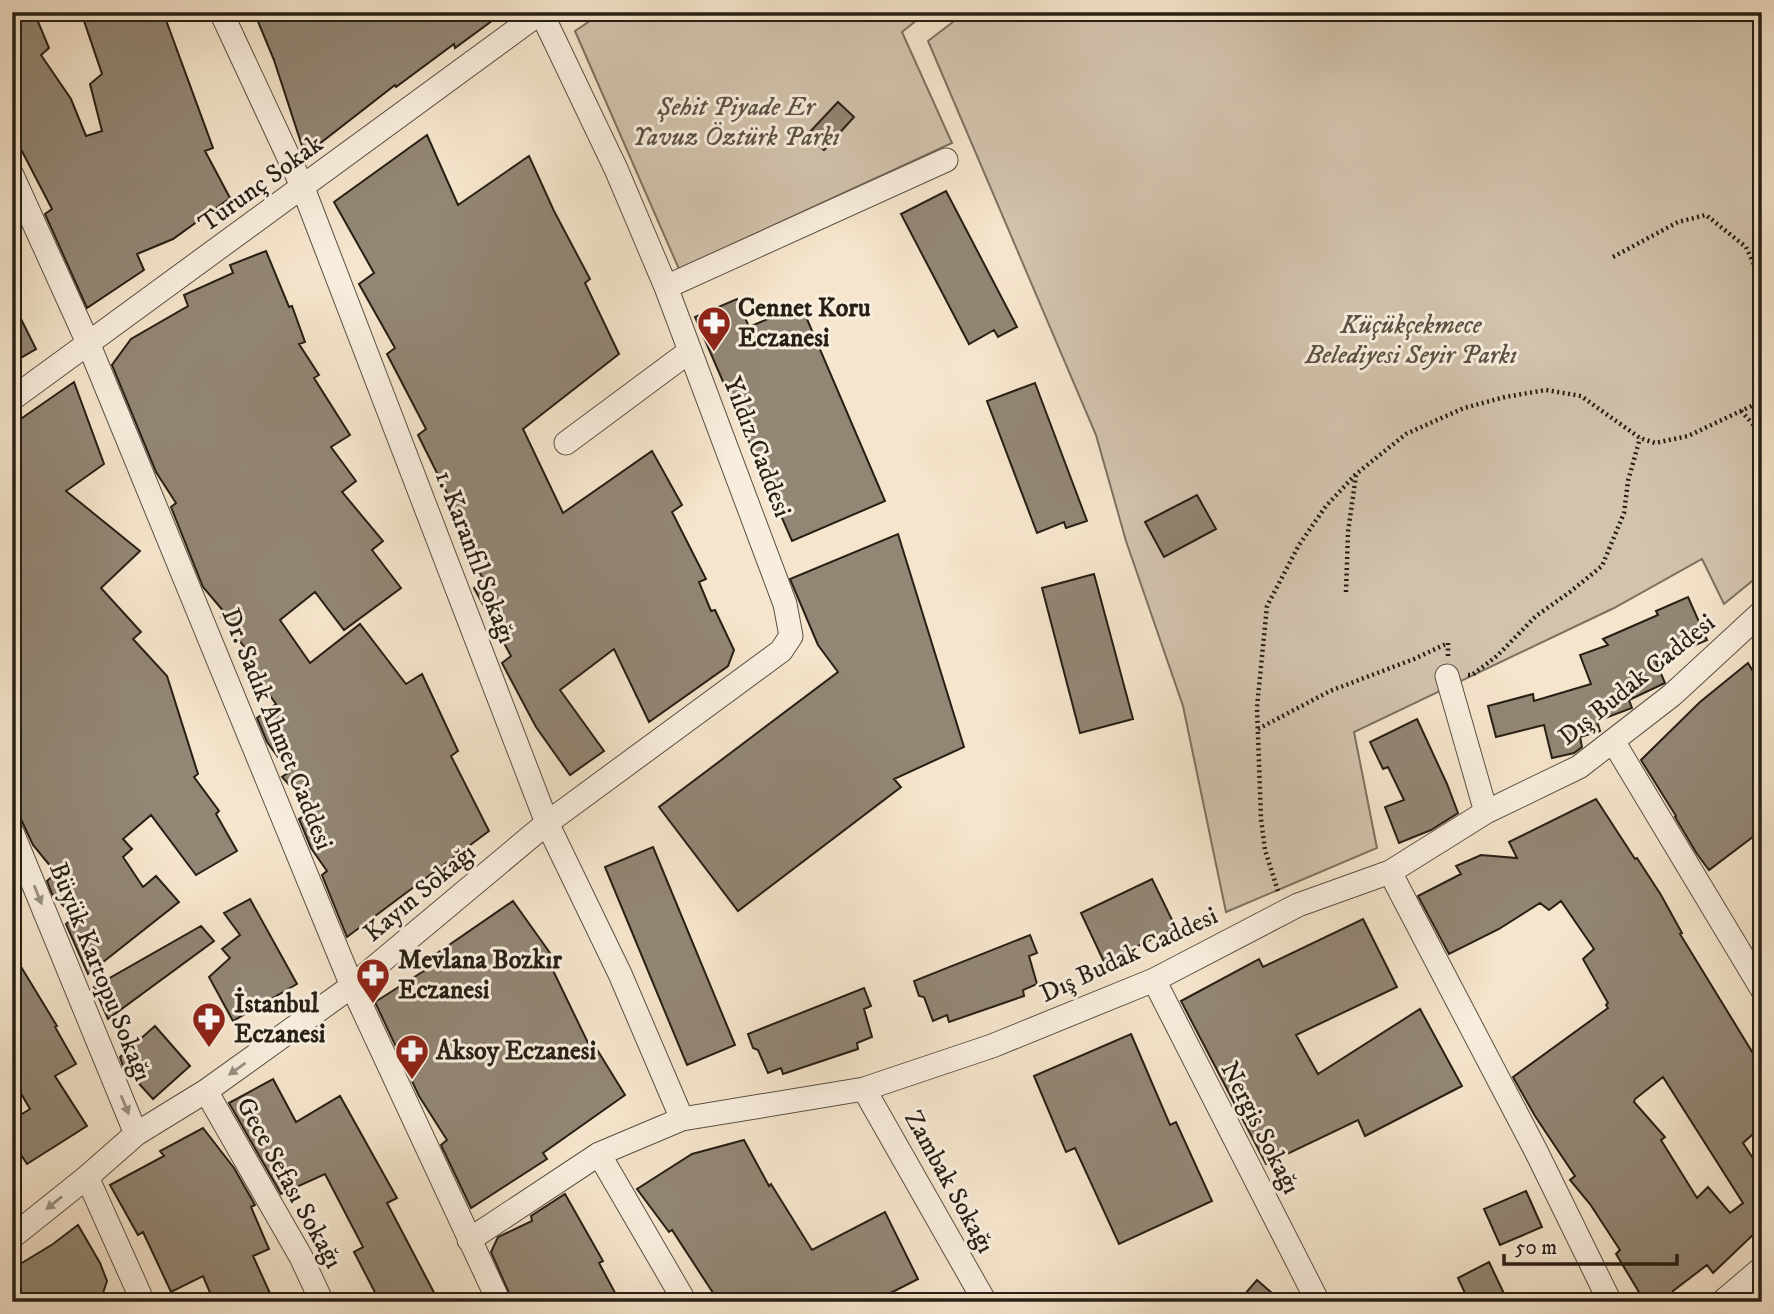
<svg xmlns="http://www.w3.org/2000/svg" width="1774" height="1314" font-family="'IM FELL DW Pica',serif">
	<rect width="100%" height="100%" fill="#f5e5cc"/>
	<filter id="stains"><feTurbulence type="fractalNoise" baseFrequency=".00286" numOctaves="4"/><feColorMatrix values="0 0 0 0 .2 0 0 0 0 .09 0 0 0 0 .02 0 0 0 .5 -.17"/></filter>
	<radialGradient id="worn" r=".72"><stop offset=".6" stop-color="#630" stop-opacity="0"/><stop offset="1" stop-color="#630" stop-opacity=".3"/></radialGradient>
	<path fill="#d2c3ad" stroke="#7c7161" stroke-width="2" d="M603 12H927L902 32 952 143 679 269 575 31Z
		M966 12H1762V573L1724 604 1702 559 1614 608 1354 732 1377 848 1226 912 1183 706 1126 541 1096 435 928 41Z"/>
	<path fill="#928674" stroke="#271f15" stroke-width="2" fill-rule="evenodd" d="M12 12H34L49 48 41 55 71 99 86 136 102 131 90 84 102 74 81 12H163L213 148 205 151 230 198 173 239 137 254 144 270 87 308 45 214 52 209 12 132Z
		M254 12H504L455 48 454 44 396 87 395 85 305 155 274 60Z
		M838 102 854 117 824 150 807 135Z
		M427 135 458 205 529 156 554 211 590 279 585 283 619 354 523 429 563 513 652 451 682 505 672 512 706 579 699 582 711 611 715 610 734 650 728 666 649 722 614 649 560 690 604 751 570 775 536 727 502 663 511 656 474 588 484 581 444 502 449 497 418 435 426 429 387 354 395 348 359 284 374 273 334 202Z
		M946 191 1017 327 998 337 994 330 969 344 901 214Z
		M266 251 289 307 292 306 305 342 299 344 319 375 314 378 350 435 331 447 356 481 342 492 383 541 372 550 401 588 344 630 315 592 280 620 310 663 360 624 406 684 422 674 458 751 451 756 489 831 347 937 322 875 327 871 311 848 299 819 313 811 282 777 289 772 267 742 257 718 276 704 243 658 249 653 221 617 225 613 203 587 171 507 176 503 156 472 112 365 131 339 188 306 184 295 233 273 230 265Z
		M737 299 749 327 801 305 885 501 792 541 695 317Z
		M12 301 36 349 12 363Z
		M74 382 104 464 66 491 140 551 101 588 141 632 133 639 167 676 198 774 194 777 219 811 216 814 237 851 196 875 151 815 123 839 132 849 123 857 143 887 156 876 179 902 88 974 66 924 74 917 52 894 47 881 56 873 33 845 12 800V425Z
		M1035 383 1087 521 1066 528 1064 522 1037 533 987 401Z
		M1197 495 1216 529 1164 557 1145 522Z
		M898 534 964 747 894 779 901 787 738 911 659 807 838 672 818 645 790 579Z
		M1094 574 1133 719 1080 733 1042 588Z
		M1688 597 1707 640 1656 662 1665 683 1629 700 1632 708 1597 721 1600 731 1580 737 1582 747 1574 753 1552 758 1544 725 1496 737 1488 706 1533 694 1534 701 1591 684 1580 655 1608 645 1603 639 1658 615 1656 611Z
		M1748 663 1762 686V830L1709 870 1697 854 1675 817 1676 816 1641 760 1700 702Z
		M1417 719 1447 784 1458 813 1431 830 1399 843 1385 807 1404 800 1388 767 1383 769 1370 742Z
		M1596 799 1635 859 1637 858 1661 895 1682 933 1680 934 1762 1068V1126L1743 1143 1762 1172V1234L1759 1229 1713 1273 1707 1265 1673 1291V1296L1667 1302H1645L1616 1254 1620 1250 1590 1204 1570 1180 1575 1176 1535 1116 1513 1077 1608 1008 1606 1005 1608 1003 1583 959 1594 949 1561 901 1549 910 1540 903 1499 929 1449 954 1418 896 1461 874 1456 866 1481 855 1517 858 1509 842ZM1663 1077 1743 1203 1730 1213 1708 1187 1697 1198 1661 1140 1665 1137 1634 1102 1635 1099Z
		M653 847 735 1045 687 1065 605 867Z
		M1152 879 1176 928 1104 962 1081 913Z
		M250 899 297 984 233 1021 209 977 230 958 222 949 240 935 224 913Z
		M513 901 550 953 546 956 589 1045 593 1043 625 1095 543 1153 547 1159 471 1208 441 1145 447 1140 419 1096 375 1002 441 960 436 954Z
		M1363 919 1397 987 1296 1035 1318 1074 1420 1009 1462 1086 1365 1136 1358 1120 1266 1164 1181 1001 1259 959 1263 967Z
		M201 926 214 941 108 1019 94 987Z
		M1030 935 1037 953 1029 956 1037 984 1023 990 1024 996 949 1022 947 1015 933 1021 924 997 919 996 914 981Z
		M12 952 57 1026 55 1027 76 1064 55 1076 87 1126 27 1164 12 1141V1120L30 1109 12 1078Z
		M864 988 871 1006 864 1009 872 1037 857 1043 858 1049 783 1074 781 1068 768 1073 758 1050 753 1048 748 1034Z
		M155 1026 190 1066 153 1099 123 1066 120 1057Z
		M1131 1034 1170 1125 1176 1122 1212 1201 1119 1244 1075 1148 1066 1152 1034 1076Z
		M273 1079 296 1122 340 1096 397 1198 387 1203 439 1302H380L354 1252 363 1247 325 1174 281 1194 229 1103Z
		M203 1128 234 1168 255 1205 251 1207 269 1249 253 1256 274 1302H214L203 1276 171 1292 143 1232 138 1235 110 1185 164 1156 160 1151Z
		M744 1140 769 1186 771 1184 812 1250 885 1212 918 1279 873 1302H719L672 1230 669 1232 637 1189 692 1154Z
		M1526 1191 1542 1227 1500 1245 1484 1209Z
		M565 1194 603 1261 599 1263 620 1302H513L491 1252 498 1237 532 1221 531 1216Z
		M78 1225 100 1263 107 1281 100 1302H12V1269L53 1244Z
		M1489 1262 1508 1302H1469L1458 1278Z
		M1257 1280 1282 1302H1238Z"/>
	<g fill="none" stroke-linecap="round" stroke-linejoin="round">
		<g stroke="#5a5043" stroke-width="25">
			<path id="minor" d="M221 12 303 188 547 823 620 974 682 1119
				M12 175 89 345 352 986 499 1302
				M666 287 946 160
				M12 399 541 12
				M566 443 690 351
				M1447 676 1486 812
				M1613 741 1762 989
				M12 832 136 1134
				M1390 872 1536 1151 1610 1302
				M1154 980 1318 1302
				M864 1089 985 1302
				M206 1091 301 1257 322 1302
				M599 1154 685 1302
				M87 1177 143 1302
				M12 1237 87 1177 136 1134 206 1091 352 986 547 823 781 651 791 636 785 604 666 287 616 169 541 12
				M469 1240 599 1154 682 1119 864 1089 992 1046 1154 980 1298 905 1390 872 1486 812 1579 767 1672 695 1762 612
				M1722 1302 1762 1268"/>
		</g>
		<path stroke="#271f15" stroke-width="4.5" stroke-dasharray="2 3.5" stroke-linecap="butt" d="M1613 257 1678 222 1706 215 1746 247 1762 282
			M1741 411 1762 434
			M1346 592 1348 532 1356 475
			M1468 675H1472L1497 656 1536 616 1570 592 1602 566 1624 513 1628 481 1640 438
			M1258 729 1330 691 1414 659 1448 643V657
			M1278 891 1265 850 1261 819 1257 707 1267 606 1299 545 1326 506 1356 474 1406 434 1464 408 1505 397 1546 390 1581 396 1640 438 1655 443 1688 436 1762 401"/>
		<use href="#minor" stroke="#f8eede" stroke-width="23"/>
	</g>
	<defs><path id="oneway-solid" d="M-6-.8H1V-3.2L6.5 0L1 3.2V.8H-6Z" transform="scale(1.75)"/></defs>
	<g fill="#9a9184">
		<use href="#oneway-solid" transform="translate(38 895) rotate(68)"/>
		<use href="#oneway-solid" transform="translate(237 1069) rotate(144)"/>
		<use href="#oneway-solid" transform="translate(125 1105) rotate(68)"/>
		<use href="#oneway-solid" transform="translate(54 1203) rotate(141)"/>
	</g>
	<defs>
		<g id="pharmacy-pin" transform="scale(1.75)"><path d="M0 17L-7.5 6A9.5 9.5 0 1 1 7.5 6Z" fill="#8f2418" stroke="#f8eede"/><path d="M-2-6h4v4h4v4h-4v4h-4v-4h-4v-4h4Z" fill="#fff"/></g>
	</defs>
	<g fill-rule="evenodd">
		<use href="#pharmacy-pin" x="714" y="323"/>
		<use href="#pharmacy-pin" x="373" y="975"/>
		<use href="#pharmacy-pin" x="209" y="1019"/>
		<use href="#pharmacy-pin" x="412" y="1051"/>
	</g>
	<g text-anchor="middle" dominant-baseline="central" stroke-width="6" stroke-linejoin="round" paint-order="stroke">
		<g font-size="26" font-style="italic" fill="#5a5043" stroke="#f8eede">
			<text x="736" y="107">Şehit Piyade Er<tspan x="736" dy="30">Yavuz Öztürk Parkı</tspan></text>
			<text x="1411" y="325">Küçükçekmece<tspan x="1411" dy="30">Belediyesi Seyir Parkı</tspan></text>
		</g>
		<g font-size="26" fill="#271f15" stroke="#f8eede">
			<text transform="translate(261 184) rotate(-36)">Turunç Sokak</text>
			<text transform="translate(757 447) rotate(69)">Yıldız Caddesi</text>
			<text transform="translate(475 557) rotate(69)">1. Karanfil Sokağı</text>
			<text transform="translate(1637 680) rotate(-39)">Dış Budak Caddesi</text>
			<text transform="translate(277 729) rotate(68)">Dr. Sadık Ahmet Caddesi</text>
			<text transform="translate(420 893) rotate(-40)">Kayın Sokağı</text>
			<text transform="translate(1129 955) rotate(-25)">Dış Budak Caddesi</text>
			<text transform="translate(100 972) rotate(68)">Büyük Kartopu Sokağı</text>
			<text transform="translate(1260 1128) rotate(63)">Nergis Sokağı</text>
			<text transform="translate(949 1182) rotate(61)">Zambak Sokağı</text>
			<text transform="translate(289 1183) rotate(61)">Gece Sefası Sokağı</text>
		</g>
		<g font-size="26" font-weight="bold" fill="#271f15" stroke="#f8eede" text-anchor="start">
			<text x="738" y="308">Cennet Koru<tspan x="738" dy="30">Eczanesi</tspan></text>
			<text x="398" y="960">Mevlana Bozkır<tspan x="398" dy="30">Eczanesi</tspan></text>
			<text x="234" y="1004">İstanbul<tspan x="234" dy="30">Eczanesi</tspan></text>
			<text x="436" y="1051">Aksoy Eczanesi</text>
		</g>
	</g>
	<rect width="1774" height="1314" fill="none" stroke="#f5e5cc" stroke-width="42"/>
	<rect x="14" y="14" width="1746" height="1286" fill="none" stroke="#271f15" stroke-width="3.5"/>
	<rect x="21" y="21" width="1732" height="1272" fill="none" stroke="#271f15" stroke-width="2"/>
	<path d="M1504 1254v10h173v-10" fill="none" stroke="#271f15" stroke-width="3.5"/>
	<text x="1515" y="1254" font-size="21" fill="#271f15" stroke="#f8eede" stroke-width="5" paint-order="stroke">50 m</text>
	<rect width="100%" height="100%" filter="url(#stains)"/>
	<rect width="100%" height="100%" fill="url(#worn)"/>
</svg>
